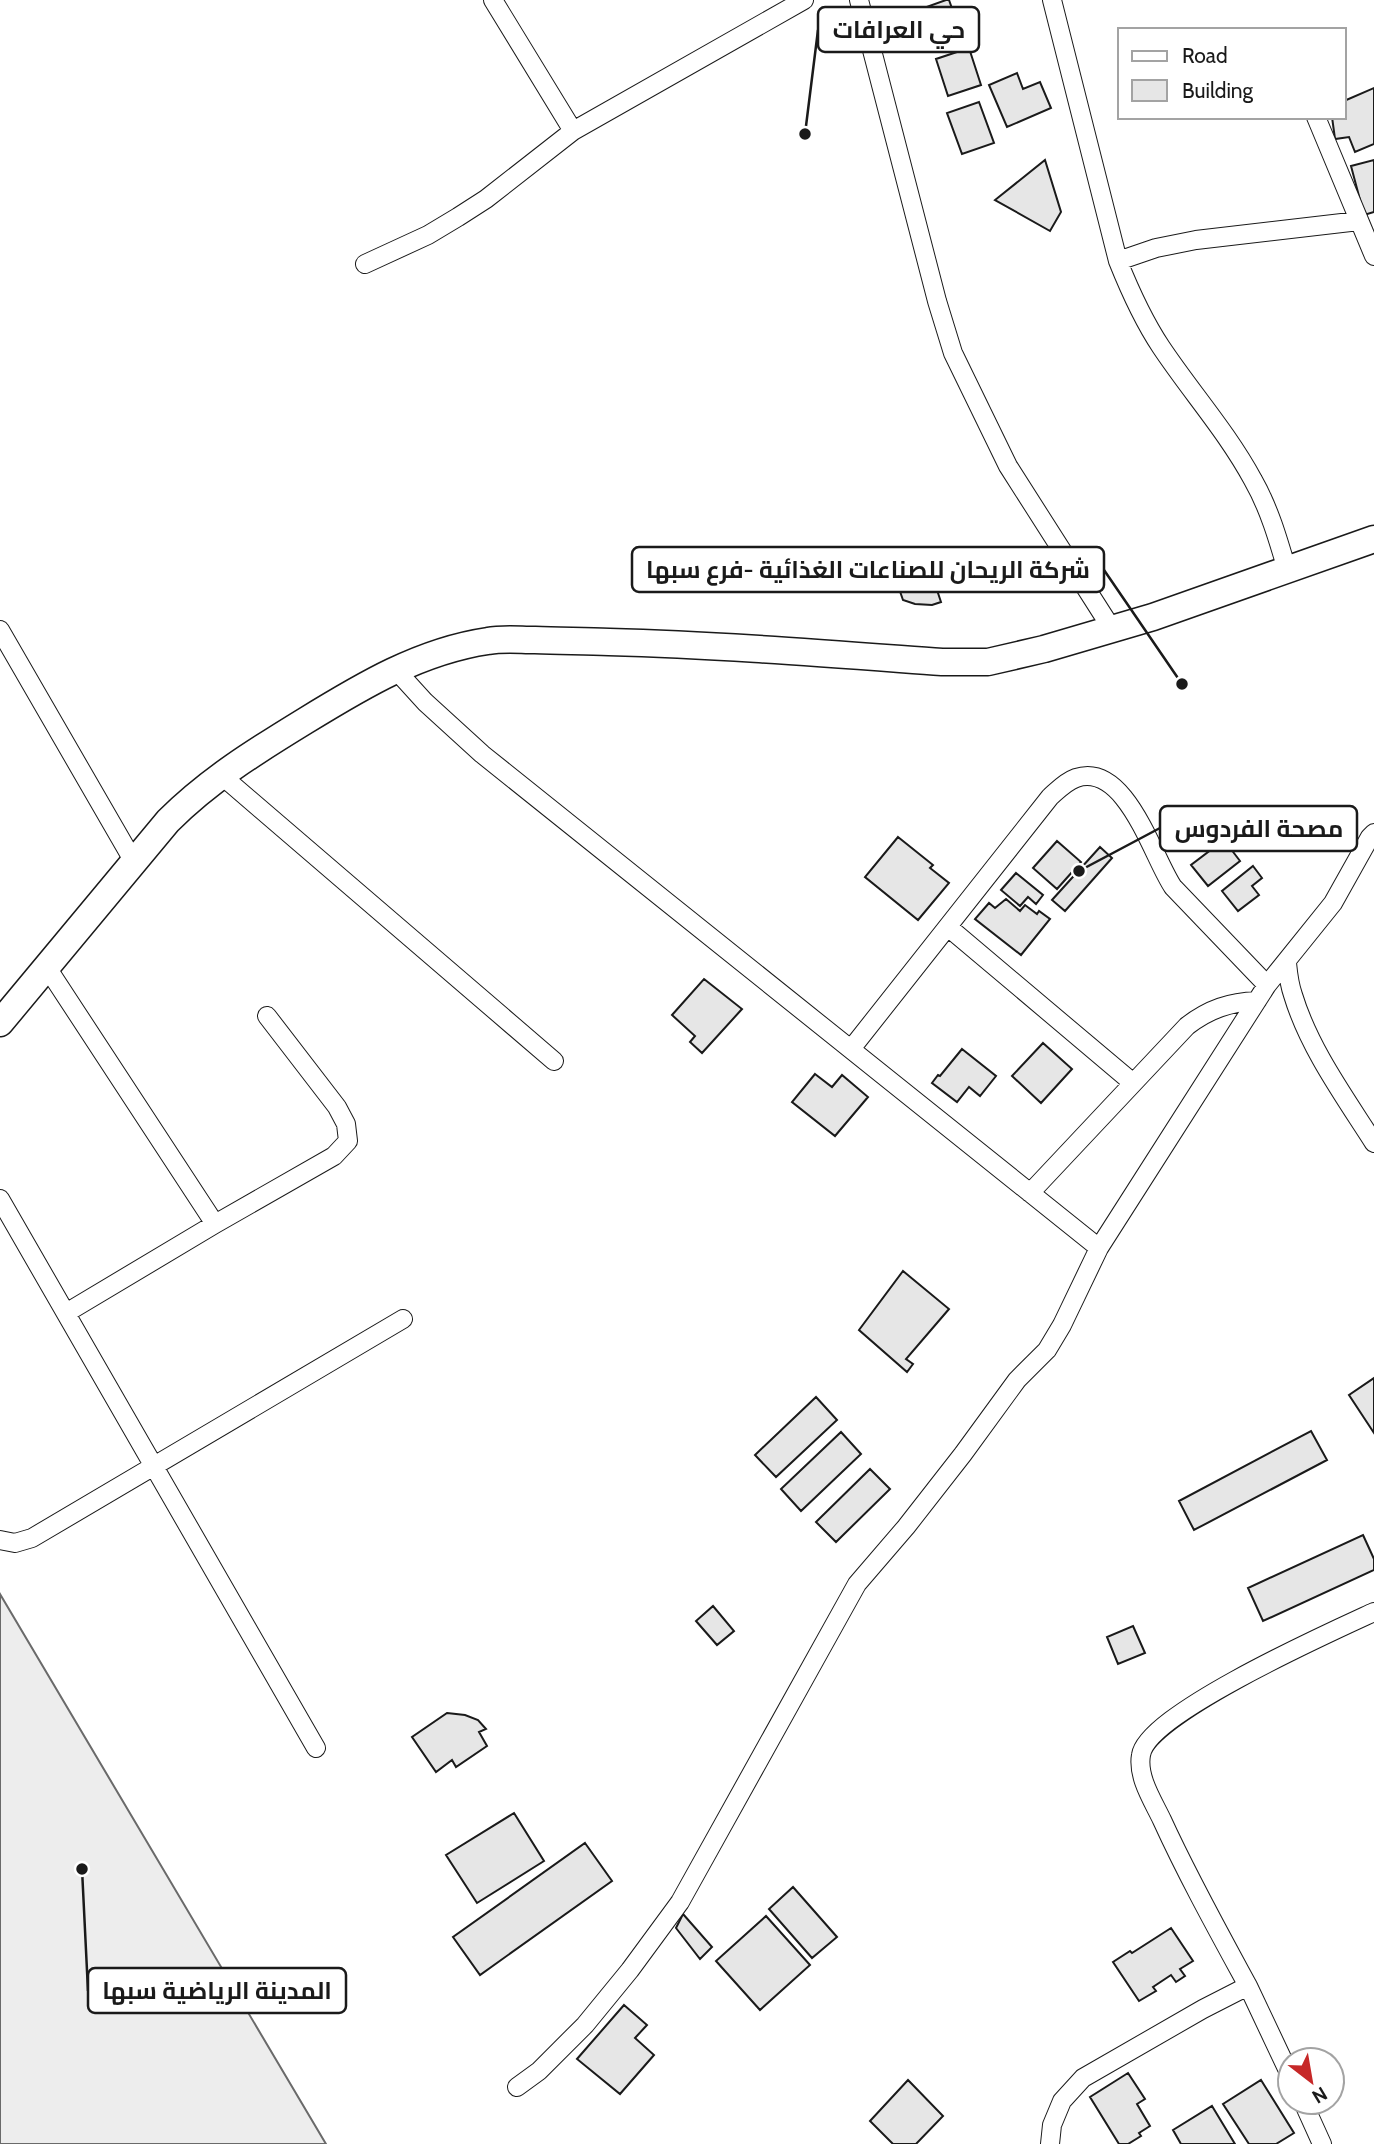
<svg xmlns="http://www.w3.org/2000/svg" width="1374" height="2144" font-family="Cabin,Cairo,sans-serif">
	<rect width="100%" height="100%" fill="#fff"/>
	<path fill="#ededed" stroke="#6a6a6a" stroke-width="2" d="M0 1594 326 2144H0Z"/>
	<path fill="#e6e6e6" stroke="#1a1a1a" stroke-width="2" d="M946 0H949L961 34 931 45 918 10Z
		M969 48 981 85 948 96 936 59Z
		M1017 73 1023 89 1040 82 1051 108 1007 127 989 85Z
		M1374 88V144L1355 152 1349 137 1335 139 1332 117H1344V101Z
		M979 102 994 143 962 154 947 113Z
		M1045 160 1061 212 1050 231 995 200Z
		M1374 160V212L1364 215 1351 166Z
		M928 563 941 602 932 605 915 604 903 600 894 574Z
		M898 837 933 865 930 868 949 883 918 920 865 877Z
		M1224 840 1240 861 1208 886 1191 865Z
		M1057 841 1081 862 1057 889 1033 868Z
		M1100 847 1112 858 1065 911 1052 900Z
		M1253 866 1262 878 1252 886 1259 895 1238 911 1222 891Z
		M1016 873 1043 895 1036 904 1028 897 1020 906 1001 890Z
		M1006 899 1020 911 1025 905 1037 914 1039 911 1050 919 1021 955 975 919 989 903 995 908Z
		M704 979 742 1009 702 1053 690 1042 695 1036 672 1015Z
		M1043 1043 1072 1069 1041 1103 1012 1076Z
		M962 1049 996 1076 980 1096 969 1087 957 1102 932 1083 938 1075 940 1076Z
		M815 1074 832 1087 842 1075 868 1097 835 1136 792 1102Z
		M903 1271 949 1309 906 1359 913 1364 907 1372 859 1330Z
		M1374 1378V1433L1349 1395Z
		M816 1397 837 1420 776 1477 755 1455Z
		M1311 1431 1327 1460 1194 1530 1179 1501Z
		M841 1432 861 1454 801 1511 781 1489Z
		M870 1469 890 1489 836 1542 816 1522Z
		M1363 1535 1374 1559V1570L1263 1621 1248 1588Z
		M713 1606 734 1631 717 1645 696 1621Z
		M1133 1626 1145 1653 1118 1664 1107 1637Z
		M447 1713 465 1715 478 1720 486 1729 479 1732 487 1746 456 1767 452 1760 436 1772 412 1737Z
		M514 1813 544 1861 477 1903 446 1855Z
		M585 1843 612 1881 480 1975 453 1937Z
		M793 1887 837 1937 812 1958 769 1909Z
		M683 1914 712 1947 700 1959 676 1928Z
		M766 1916 810 1965 760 2010 716 1961Z
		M1171 1928 1193 1961 1180 1969 1185 1976 1176 1982 1171 1975 1153 1987 1156 1991 1139 2001 1113 1962 1130 1951 1132 1953Z
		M624 2005 647 2025 635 2038 654 2055 620 2094 577 2059Z
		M1128 2073 1145 2099 1137 2104 1150 2126 1139 2133 1141 2136 1128 2144H1119L1090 2097Z
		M908 2080 943 2116 916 2144H893L870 2121Z
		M1261 2080 1294 2133 1276 2144H1249L1223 2104Z
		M1212 2106 1235 2144H1181L1173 2130Z"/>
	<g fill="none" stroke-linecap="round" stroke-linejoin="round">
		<g stroke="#1a1a1a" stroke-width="20">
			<path id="street" d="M493 0 573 131
				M859 0 937 301 953 353 1008 466 1112 629
				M1052 0 1118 261C1130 291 1143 320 1161 347 1191 392 1227 432 1253 480 1269 508 1278 539 1287 570
				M1316 117 1374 256
				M1118 261 1156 248 1196 240 1359 221
				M365 264 428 235 458 217 486 199 573 131 804 0
				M0 630 134 862
				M395 669 425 702 482 754 1099 1248
				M221 775 554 1061
				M948 927 1133 1083
				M1287 963C1288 973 1289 984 1293 995 1309 1048 1344 1096 1374 1143
				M46 966 215 1224
				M851 1049 1050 797C1058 790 1065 782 1076 778 1126 761 1153 858 1173 887L1267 985
				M1030 1193 1187 1026C1209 1009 1230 1002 1257 1001
				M0 1199 316 1748
				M66 1313 215 1224 334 1156 348 1141 346 1124 337 1107 267 1016
				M0 1540 15 1543 32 1538 403 1319
				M1248 1986 1290 2075
				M517 2087 539 2071 585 2025 630 1970 680 1902 857 1584 906 1527 963 1454 1017 1380 1047 1350 1062 1325 1099 1248 1267 985 1333 903 1370 837 1374 833
				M1303 2102 1322 2144
				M1050 2144 1052 2125 1062 2101 1083 2078 1203 2009 1248 1986C1218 1931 1188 1877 1162 1820 1153 1801 1137 1777 1141 1755 1147 1714 1333 1631 1374 1612"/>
		</g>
		<g stroke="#1a1a1a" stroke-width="29">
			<path id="secondary" d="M0 1023 168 821C209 780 256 751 305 721 362 686 420 651 488 641 503 638 520 640 535 640 560 641 585 641 609 642 720 645 832 654 942 662H988L1044 649 1153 617 1374 539"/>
		</g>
		<use href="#street" stroke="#fff" stroke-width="18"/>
		<use href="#secondary" stroke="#fff" stroke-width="26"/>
	</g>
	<path fill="none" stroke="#1a1a1a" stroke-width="2.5" d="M805 134L818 30M1182 684L1104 570M1079 871L1160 828M82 1869L88 1991"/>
	<g fill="#1a1a1a" stroke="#fff" stroke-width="2.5">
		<circle cx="805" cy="134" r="7"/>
		<circle cx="1182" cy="684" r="7"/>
		<circle cx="1079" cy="871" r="7"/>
		<circle cx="82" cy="1869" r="7"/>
	</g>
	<g fill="#fff" stroke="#1a1a1a" stroke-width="2.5">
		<rect x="818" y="7" width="161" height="45" rx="7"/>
		<rect x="632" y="547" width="472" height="45" rx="7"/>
		<rect x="1160" y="806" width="197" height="45" rx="7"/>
		<rect x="88" y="1968" width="258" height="45" rx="7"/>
	</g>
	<g font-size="24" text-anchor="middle" font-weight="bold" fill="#1a1a1a">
		<text x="899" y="38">حي العرافات</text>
		<text x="868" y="578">شركة الريحان للصناعات الغذائية -فرع سبها</text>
		<text x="1259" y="837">مصحة الفردوس</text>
		<text x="217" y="1999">المدينة الرياضية سبها</text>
	</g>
	<rect x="1118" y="28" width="228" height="91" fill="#ffffff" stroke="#a3a3a3" stroke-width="2"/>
	<rect x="1132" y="51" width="35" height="10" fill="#ffffff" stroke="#a3a3a3" stroke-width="2"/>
	<text x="1182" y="63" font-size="21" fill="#1a1a1a">Road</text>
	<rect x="1132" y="80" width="35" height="21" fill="#e6e6e6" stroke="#a3a3a3" stroke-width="2"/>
	<text x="1182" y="98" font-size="21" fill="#1a1a1a">Building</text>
	<g transform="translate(1311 2081) rotate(149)"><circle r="33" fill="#ffffff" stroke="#a3a3a3" stroke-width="2"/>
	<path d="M0-5L12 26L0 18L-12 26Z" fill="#c62828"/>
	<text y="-10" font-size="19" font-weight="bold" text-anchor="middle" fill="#1a1a1a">N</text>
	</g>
</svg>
